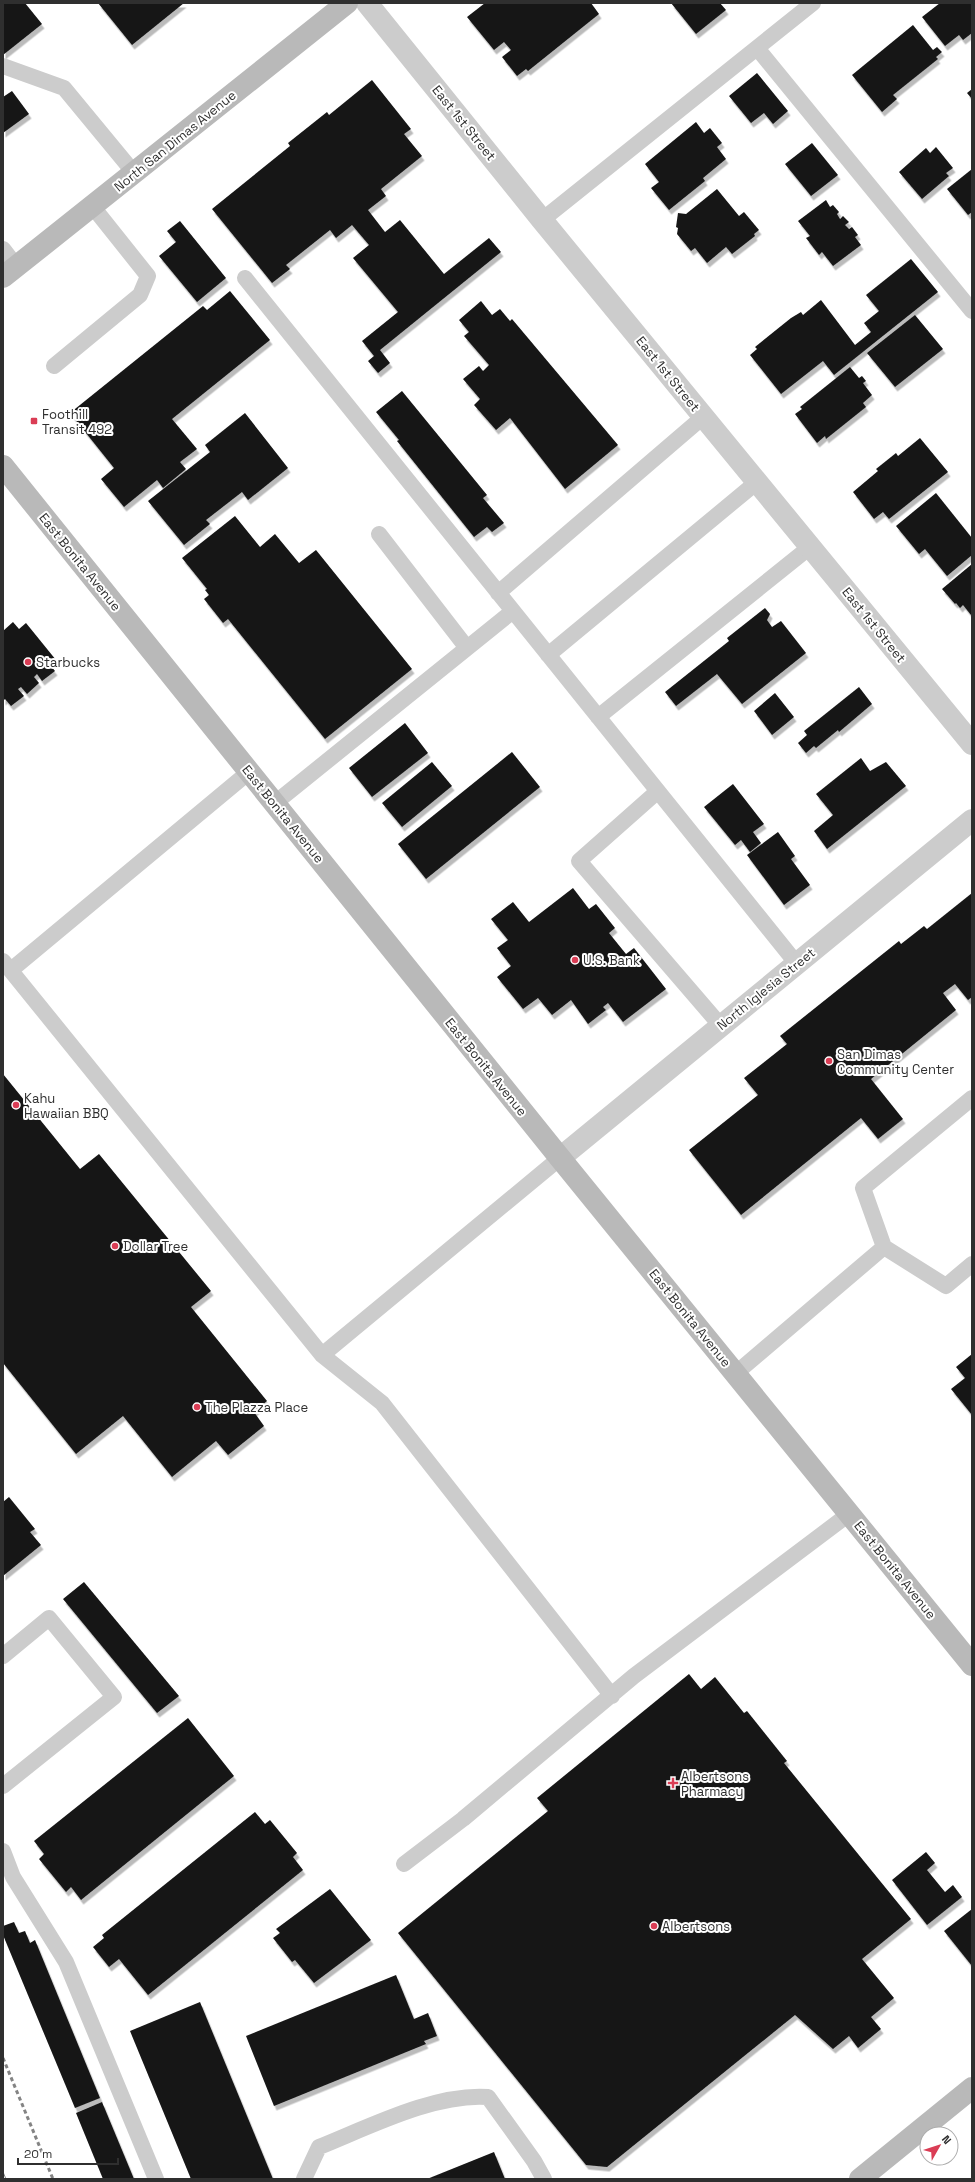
<svg xmlns="http://www.w3.org/2000/svg" width="975" height="2182" font-family="'Space Grotesk',sans-serif">
	<defs>
		<filter id="shadow"><feDropShadow dx="2.5" dy="4.5" stdDeviation="0" flood-color="#0004"/></filter>
	</defs>
	<rect width="100%" height="100%" fill="#fff"/>
	<path fill="#161616" filter="url(#shadow)" d="M3 3H25L42 24 3 55Z
		M98 3H184L132 45Z
		M485 3H591L599 14 528 71 526 69 517 76 502 57 511 50 504 42 494 50 467 17Z
		M671 3H720L726 10 696 34Z
		M940 3H972V33L963 40 959 35 945 46 922 17Z
		M913 25 933 50 937 47 942 52 936 57 938 59 893 95 897 99 882 112 852 75Z
		M757 73 788 111 773 124 764 113 751 123 729 96Z
		M372 80 411 129 404 134 422 156 381 189 386 196 368 210 385 232 400 220 444 274 489 238 501 252 380 350 390 363 378 373 368 361 374 356 362 341 398 312 353 258 369 245 352 225 336 238 330 230 286 265 290 269 272 283 212 209 290 146 288 143 327 112 329 115Z
		M972 89V99L967 93Z
		M12 91 29 114 3 133V97Z
		M696 122 704 133 710 128 722 143 717 147 726 159 703 178 705 181 669 210 651 188 659 182 645 164Z
		M812 143 838 175 811 196 785 164Z
		M936 147 953 168 946 173 949 176 922 199 899 172 926 148 930 153Z
		M972 169V212L968 215 947 189Z
		M717 189 739 216 744 212 759 230 754 234 755 236 732 254 726 247 707 263 695 248 691 251 677 234 678 228 676 227 678 213 686 214Z
		M826 200 830 207 833 205 839 212 837 214 840 219 843 216 849 222 845 225 849 229 852 227 858 235 855 237 861 245 833 266 822 252 819 255 806 238 810 236 798 221Z
		M180 221 226 278 197 302 159 256 176 242 167 231Z
		M911 259 938 292 834 375 823 361 781 394 750 355 757 349 755 347 791 318 801 312 803 315 821 300 855 345 871 332 864 323 879 311 866 295Z
		M230 291 270 340 172 419 197 449 180 462 186 469 163 488 157 480 124 507 101 479 114 468 70 413 203 306 207 310Z
		M481 301 492 315 500 309 510 321 512 319 618 445 565 489 510 418 496 430 474 405 480 399 463 379 479 366 483 371 489 365 464 336 469 332 459 320Z
		M915 315 943 349 895 387 867 353Z
		M850 367 859 378 862 376 866 381 863 383 872 395 863 403 866 407 826 439 825 436 817 443 795 414 802 409 800 407Z
		M402 391 487 495 483 498 504 523 492 532 487 527 474 537 397 441 399 440 376 412Z
		M245 413 288 468 248 500 242 492 206 520 210 524 184 545 148 501 210 452 205 445Z
		M920 438 948 472 889 519 883 512 874 519 853 492 878 471 876 469 896 453 898 456Z
		M936 493 972 538V555L947 576 925 549 919 554 896 526Z
		M235 516 260 547 275 534 299 563 316 550 412 669 325 739 228 619 223 623 204 599 209 595 205 590 207 589 182 558Z
		M972 564V614L971 615 963 605 960 608 956 603 955 604 942 589Z
		M765 608 770 614 767 620 772 627 781 621 806 653 742 704 717 674 676 706 665 692 729 641 727 638Z
		M13 622 19 629 26 623 56 660 50 665 55 671 42 681 37 674 34 677 39 683 27 694 21 687 18 689 24 696 11 706 5 699 3 701V631Z
		M859 687 872 704 839 732 838 730 816 748 814 746 806 753 798 743 807 735 804 731Z
		M775 693 794 717 772 735 754 711Z
		M405 723 428 753 372 797 349 768Z
		M512 752 540 787 426 879 398 844Z
		M861 758 870 771 886 762 906 786 827 849 814 831 833 815 816 794Z
		M432 762 452 786 402 827 382 803Z
		M733 784 764 824 753 832 761 843 750 852 741 840 735 845 704 807Z
		M778 832 795 856 791 859 810 885 784 905 747 855Z
		M573 888 589 909 596 904 615 928 609 933 626 954 634 948 666 989 623 1022 608 1003 603 1007 606 1010 588 1024 571 1000 552 1015 538 998 523 1009 497 977 511 966 497 948 508 940 491 919 513 902 529 922Z
		M972 893V997L968 1000 955 984 943 993 956 1010 871 1079 903 1119 878 1139 861 1118 741 1215 689 1150 758 1095 744 1078 787 1044 780 1036 899 941 901 944 924 926 927 929Z
		M3 1074 80 1169 99 1154 211 1291 191 1307 267 1401 254 1412 264 1426 228 1455 216 1441 172 1477 123 1416 76 1454 3 1363Z
		M972 1354V1415L951 1389 965 1378 956 1367Z
		M9 1497 35 1529 30 1532 41 1545 3 1576V1502Z
		M84 1582 179 1696 157 1713 63 1599Z
		M689 1674 701 1689 715 1677 744 1713 747 1711 787 1761 784 1763 911 1919 862 1959 894 1998 871 2017 881 2029 858 2048 849 2036 833 2049 795 2015 607 2167 586 2165 398 1933 548 1811 537 1798Z
		M188 1718 234 1776 81 1900 71 1887 66 1892 39 1859 44 1854 34 1841Z
		M255 1812 265 1824 270 1820 297 1853 293 1857 303 1870 148 1995 119 1959 109 1967 93 1947 104 1938 102 1935Z
		M926 1852 935 1863 927 1870 945 1892 953 1885 962 1897 927 1925 892 1880Z
		M330 1889 371 1940 314 1983 295 1960 292 1962 273 1938 280 1933 276 1929Z
		M972 1909V1966L944 1931Z
		M14 1922 19 1933 25 1931 30 1943 35 1940 100 2098 75 2108 3 1935V1926Z
		M396 1975 414 2019 428 2013 437 2036 424 2041 426 2044 274 2106 246 2036Z
		M200 2002 273 2179H191L130 2031Z
		M102 2102 134 2179H103L76 2113Z
		M494 2152 505 2179H427Z"/>
	<g fill="none" stroke-linecap="round" stroke-linejoin="round">
		<path stroke="#ccc" stroke-width="16" d="M757 48 972 311
			M3 66 64 88 135 174
			M542 220 813 3
			M3 249 17 267
			M245 278 797 964
			M54 366 140 295 148 276 93 207
			M379 534 467 648
			M498 593 703 417
			M548 655 757 482
			M598 717 810 547
			M658 791 579 861 721 1026
			M275 803 513 611
			M3 961 322 1355 382 1403 612 1696
			M11 970 249 772
			M972 1098 863 1188 884 1247 946 1286 972 1264
			M322 1355 560 1158
			M735 1374 884 1247
			M3 1656 49 1618 114 1697 3 1786
			M3 1851 13 1877 66 1962 156 2179
			M404 1864 463 1819 634 1676 849 1514
			M304 2179 319 2147C369 2127 435 2093 488 2097L534 2161 544 2179"/>
		<path stroke="#ccc" stroke-width="22" d="M367 3 542 220 972 744
			M560 1158 972 820"/>
		<path stroke="#b9b9b9" stroke-width="22" d="M3 277 347 3
			M3 466 560 1158 972 1665
			M860 2179 972 2088"/>
		<path stroke="#848484" stroke-width="1" d="M3 2172 6 2179"/>
		<path stroke="#848484" stroke-width="3" stroke-dasharray="4 3" stroke-linecap="butt" d="M3 2058 53 2179"/>
	</g>
	<g fill="#da3d55" stroke="#fff" stroke-width="1.5">
		<rect x="30" y="417" width="8" height="8" rx="2"/>
		<circle cx="28" cy="662" r="4"/>
		<circle cx="575" cy="960" r="4"/>
		<circle cx="829" cy="1061" r="4"/>
		<circle cx="16" cy="1105" r="4"/>
		<circle cx="115" cy="1246" r="4"/>
		<circle cx="197" cy="1407" r="4"/>
		<path d="M671 1777h4v4h4v4h-4v4h-4v-4h-4v-4h4z"/>
		<circle cx="654" cy="1926" r="4"/>
	</g>
	<g text-anchor="middle" dominant-baseline="central" stroke-width="4" stroke-linejoin="round" paint-order="stroke">
		<g font-size="13" fill="#2f2f2f" stroke="#fff">
			<text transform="translate(464 123) rotate(51)">East 1st Street</text>
			<text transform="translate(175 141) rotate(-39)">North San Dimas Avenue</text>
			<text transform="translate(668 374) rotate(51)">East 1st Street</text>
			<text transform="translate(80 562) rotate(51)">East Bonita Avenue</text>
			<text transform="translate(874 625) rotate(51)">East 1st Street</text>
			<text transform="translate(283 814) rotate(51)">East Bonita Avenue</text>
			<text transform="translate(766 989) rotate(-39)">North Iglesia Street</text>
			<text transform="translate(486 1067) rotate(51)">East Bonita Avenue</text>
			<text transform="translate(690 1318) rotate(51)">East Bonita Avenue</text>
			<text transform="translate(895 1570) rotate(51)">East Bonita Avenue</text>
		</g>
		<g font-size="13" fill="#2f2f2f" stroke="#fff" text-anchor="start">
			<text x="42" y="414">Foothill<tspan x="42" dy="15">Transit 492</tspan></text>
			<text x="36" y="662">Starbucks</text>
			<text x="583" y="960">U.S. Bank</text>
			<text x="837" y="1054">San Dimas<tspan x="837" dy="15">Community Center</tspan></text>
			<text x="24" y="1098">Kahu<tspan x="24" dy="15">Hawaiian BBQ</tspan></text>
			<text x="123" y="1246">Dollar Tree</text>
			<text x="205" y="1407">The Plazza Place</text>
			<text x="681" y="1776">Albertsons<tspan x="681" dy="15">Pharmacy</tspan></text>
			<text x="662" y="1926">Albertsons</text>
		</g>
	</g>
	<rect width="975" height="2182" fill="none" stroke="#2f2f2f" stroke-width="8"/>
	<g transform="translate(939 2146) rotate(51)"><circle r="19" fill="#ffffff" stroke="#acacac"/>
	<path d="M0-3L7 15L0 10L-7 15Z" fill="#da3d55"/>
	<text y="-6" font-size="11" font-weight="bold" text-anchor="middle" fill="#2f2f2f">N</text>
	</g>
	<path d="M18 2158v6h100v-6" fill="none" stroke="#2f2f2f" stroke-width="2"/>
	<text x="24" y="2158" font-size="12" fill="#2f2f2f" stroke="#ffffff" stroke-width="3" paint-order="stroke">20 m</text>
</svg>
